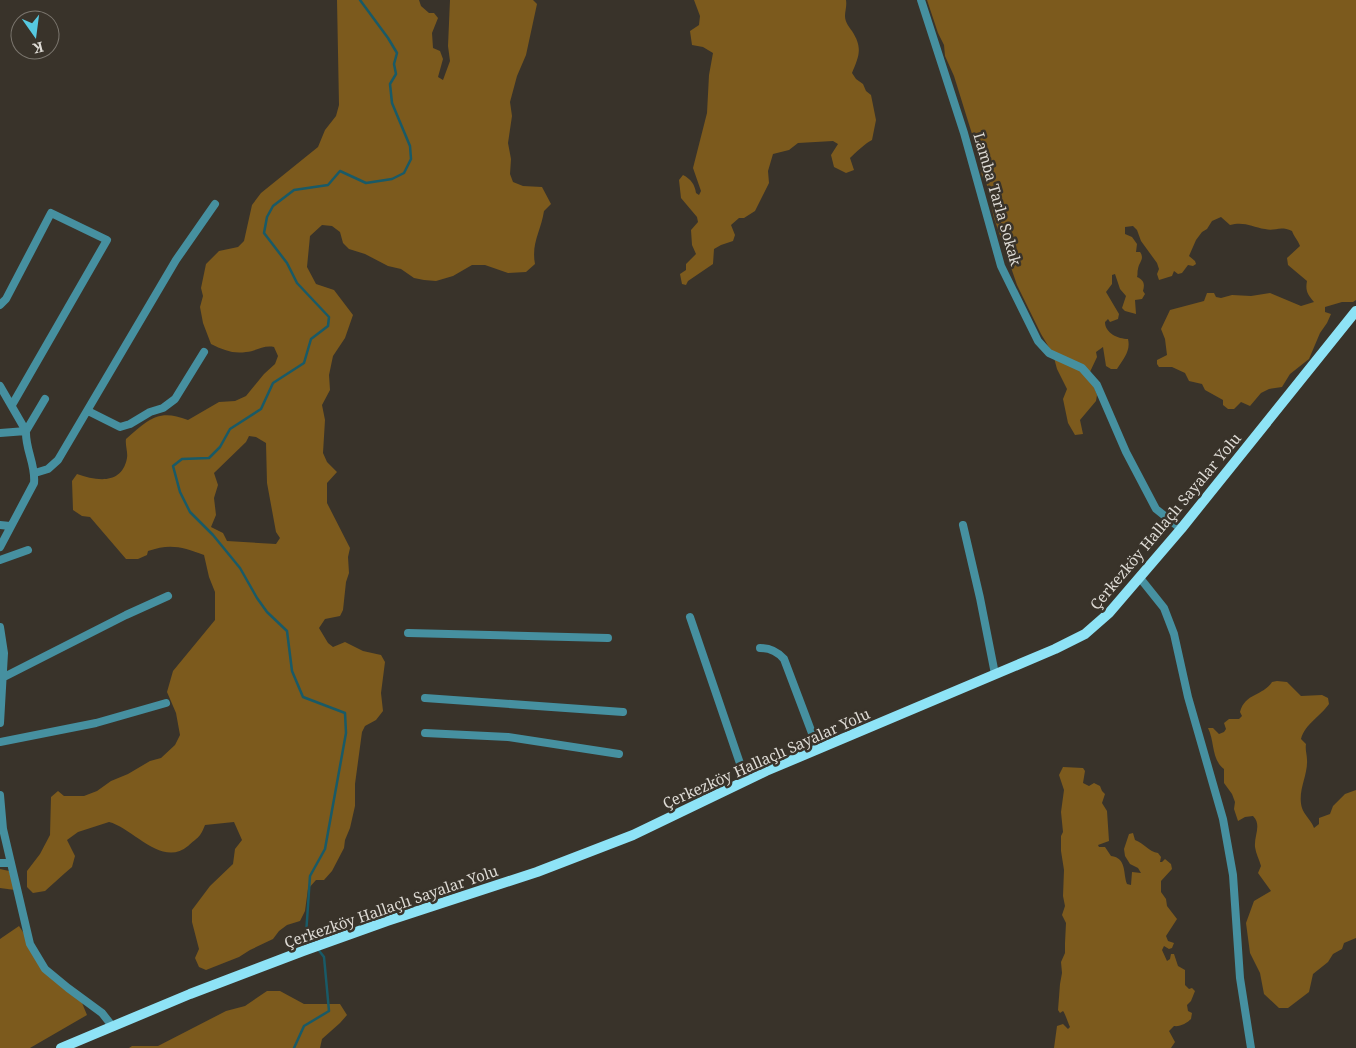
<svg xmlns="http://www.w3.org/2000/svg" width="1356" height="1048" font-family="'Noto Serif',serif">
	<rect width="100%" height="100%" fill="#39332a"/>
	<path fill="#7c5a1d" fill-rule="evenodd" d="M337 0H419L421 6 429 13H434L438 18 432 33 433 48 440 51 443 59 438 77 443 80 450 61 448 46 450 0H533L537 4 526 55 517 76 510 102 512 116 508 143 511 159 510 174 513 182 523 186 542 187 551 204 544 211C541 231 531 243 535 264L526 272 508 273 485 265H472L453 276 436 281 424 280 414 278 401 269 388 266 365 254 349 249 343 243 340 232 332 226 322 225 310 236 307 267 316 284 334 290 353 315 345 338 333 356 329 375 330 390 322 405 325 420 323 453 327 462 337 472 327 483V503L350 548 348 557 349 573 346 582 343 610 340 616 325 619 319 628 328 643 333 647 345 642 363 651 381 655 385 662 381 693 383 711 376 720 365 726 362 732 355 784V806L350 828 345 840 344 848 332 871 324 880H316L308 889 305 911 300 921 287 925 279 931 273 939 250 950 239 957 206 970 199 967 195 958 199 949 192 922V910L210 886 233 864 235 849 242 840 234 822 205 825C200 838 198 837 188 846 162 868 133 828 109 822L78 832 67 840 75 856 72 867 65 873 45 891 33 893 27 887V871L40 854 50 835 51 797 58 791 64 796H84L97 791 111 781 128 774 150 761 161 758 175 745 180 735 176 713 167 692 173 671 215 620V592L209 577 204 555C183 547 170 543 148 551L147 555 138 559H126L90 517 82 516 73 510 72 481 77 474C97 481 122 485 127 458 128 452 125 445 126 439 148 420 158 408 188 420L219 402 235 401 246 396 264 374 275 364 278 356 274 347C263 345 257 351 246 352 233 354 223 350 211 344L203 323 200 307 203 296 201 288 206 264 219 251 238 247 244 241 252 205 261 193 318 147 325 130 336 116 339 105ZM249 436 256 437 266 443 267 483 276 532 280 538 276 544 227 541 223 533 211 527 216 515 214 498 218 485 214 473 246 442Z
		M694 0H846C847 6 845 11 845 16 845 22 849 27 852 31 863 48 859 56 852 73L856 79 863 84 866 91 871 95 876 120 872 140C867 142 854 154 850 158L854 170 846 173 834 167 831 155 838 144 833 141 798 143 789 150 773 154 768 171 769 183 755 211 744 218H739L731 225 735 235 733 241 721 245 714 249 713 264 688 281 686 285 682 284 680 274 686 270V264L696 254 692 245 691 230 698 222 697 217 681 198 679 180 683 175C691 179 695 185 696 193L699 195 701 191 693 168 707 113 709 75 713 53 703 47 692 45 690 31 699 25 700 16Z
		M927 0H1356V300L1353 302H1342L1325 307V312L1331 314 1327 323 1320 333 1309 359 1290 374 1282 387 1269 389 1261 393 1250 406 1241 402 1234 409H1228L1223 405V400L1205 390 1202 384 1189 381 1185 373 1172 367H1159L1157 364V360L1167 355 1165 339 1161 329 1170 310 1204 301 1207 293H1214L1216 297 1221 298 1232 295 1251 296 1270 293 1301 306 1314 302C1308 295 1305 291 1307 281L1288 265 1287 258 1300 246C1298 240 1294 237 1292 231 1279 225 1275 232 1265 229 1252 227 1244 221 1230 225L1221 217 1212 221 1207 229 1202 232 1196 240 1189 256 1195 261 1196 264 1193 266 1188 265 1182 273 1178 274 1174 271 1172 276 1159 280 1157 274 1159 269 1157 263 1141 241 1137 230 1133 226 1125 227V234L1132 237 1137 244 1136 252H1140C1145 259 1139 262 1138 269 1137 272 1138 274 1137 277 1144 280 1145 284 1143 291L1145 294 1142 299 1135 300 1136 314 1125 311 1122 308 1126 296 1120 289 1115 274 1112 275V284L1106 292 1119 314 1118 319 1110 322 1108 319 1105 322C1105 333 1118 339 1128 339 1131 351 1123 359 1117 369H1111L1106 366 1103 347 1096 352 1097 357 1089 374 1097 395 1096 401 1080 420 1083 434 1075 435 1068 423 1063 399 1067 389 1057 369 1053 354 1041 334 1017 285 994 218 986 181 982 176 977 150 954 76 945 56 944 45 938 33Z
		M1277 681 1287 682 1301 696 1322 695 1328 698 1329 704C1320 717 1305 724 1301 739L1306 744C1305 750 1307 754 1307 760 1308 776 1297 791 1302 808 1304 815 1312 821 1314 828L1319 824V818L1330 814 1333 806 1345 794 1356 790V938L1344 943 1342 949 1333 954 1328 962 1313 974 1309 992 1288 1008H1279L1264 994 1260 973 1250 953 1246 923 1254 901 1271 891 1258 873 1261 866C1259 859 1256 854 1255 847 1254 835 1262 825 1253 816L1245 817 1238 821 1234 809 1235 802 1232 794 1224 783V769C1211 759 1215 742 1208 728H1213L1219 734 1224 732 1226 729 1224 723 1229 719H1239L1242 716 1240 712C1245 693 1263 696 1272 682Z
		M1063 767 1083 768 1085 771 1083 783 1089 786 1094 783 1100 786 1102 791 1105 794 1102 803 1107 811 1109 841 1098 845 1099 847H1105L1111 856C1127 858 1123 874 1127 884L1131 885 1132 872 1141 873 1138 868 1130 864 1125 856 1124 849 1129 834 1133 833 1135 840C1144 843 1149 852 1158 853L1161 857 1160 862H1162L1165 859 1171 864 1172 869 1161 881V892L1166 899 1167 906 1177 919 1166 936 1168 941 1174 943 1172 948 1169 949 1164 946 1162 950 1167 961 1170 959 1171 954H1174L1178 966 1185 970V985L1189 989 1192 988 1195 991 1191 1001 1187 1005 1188 1011 1192 1013 1191 1019C1187 1023 1180 1027 1174 1026L1169 1031 1175 1042 1171 1048H1054L1057 1026 1063 1024 1068 1029 1070 1027C1068 1023 1065 1013 1063 1011L1060 1013 1058 1010 1060 984 1062 973 1061 962 1065 953V943L1066 923 1062 915 1065 906 1063 896 1064 870 1061 851V836L1063 832 1061 812 1064 790 1059 775Z
		M0 869 9 871 15 890 0 888Z
		M19 926 53 977 80 998 87 1015 30 1048H0V939Z
		M267 991H280L304 1004H340L347 1015 340 1023 322 1039 320 1048H129L132 1046H158L226 1011 245 1006Z"/>
	<g fill="none" stroke-linecap="round" stroke-linejoin="round">
		<path stroke="#195a67" stroke-width="2.5" d="M314 944 306 935 310 876 325 849 346 733 345 713 303 697 292 671 287 631 267 612 257 598 240 568 213 535 190 512 180 492 173 466 182 459 209 458 220 447 230 429 261 409 273 383 304 363 311 339 328 326 329 317 297 283 287 263 264 233 267 217 273 206 294 190 328 185 340 171 366 183 392 179 404 173 411 159 410 146 392 103 390 84 396 74 394 64 397 53 388 38 360 0
			M294 1048 304 1026 329 1011 324 957 317 948"/>
		<path stroke="#4690a0" stroke-width="8" d="M921 0 964 133 1001 266 1038 341 1049 353 1082 368 1097 385 1126 452 1156 509 1181 529
			M0 305 6 299 51 213 107 240 12 405
			M0 386 26 431C25 449 36 465 34 483L0 547
			M88 411 120 427 130 424 150 412 163 408 175 399 204 352
			M0 433 26 431 45 399
			M35 473 48 469 58 460 176 260 215 204
			M0 525 10 526
			M963 525 980 598 995 674
			M0 560 28 550
			M1140 578 1164 608 1174 634 1188 697 1223 819 1233 875 1240 978 1251 1048
			M690 617 746 781
			M0 627 4 653 0 723
			M408 633 608 638
			M760 648C770 648 777 651 784 659L818 749
			M2 678 126 615 168 596
			M425 698 623 712
			M425 733 508 737 619 754
			M0 742 96 723 166 703
			M0 795 3 829 30 944 45 969 68 988 102 1013 113 1027
			M0 863H11"/>
		<path stroke="#8ee3f6" stroke-width="10" d="M61 1048 190 994 303 951 387 921 537 872 633 835 766 771 1055 649 1085 634 1109 613 1181 529 1356 311"/>
	</g>
	<g text-anchor="middle" dominant-baseline="central" stroke-width="5" stroke-linejoin="round" paint-order="stroke">
		<g font-size="15" fill="#dddad4" stroke="#39332a">
			<text transform="translate(998 199) rotate(74)">Lamba Tarla Sokak</text>
			<text transform="translate(1165 521) rotate(-50)">Çerkezköy Hallaçlı Sayalar Yolu</text>
			<text transform="translate(766 758) rotate(-24)">Çerkezköy Hallaçlı Sayalar Yolu</text>
			<text transform="translate(391 906) rotate(-19)">Çerkezköy Hallaçlı Sayalar Yolu</text>
		</g>
	</g>
	<g transform="translate(35 35) rotate(166)"><circle r="24" fill="#39332a" stroke="#7b766e"/>
	<path d="M0-4L9 19L0 12L-9 19Z" fill="#56c9e1"/>
	<text y="-8" font-size="14" font-weight="bold" text-anchor="middle" fill="#dddad4">K</text>
	</g>
</svg>
